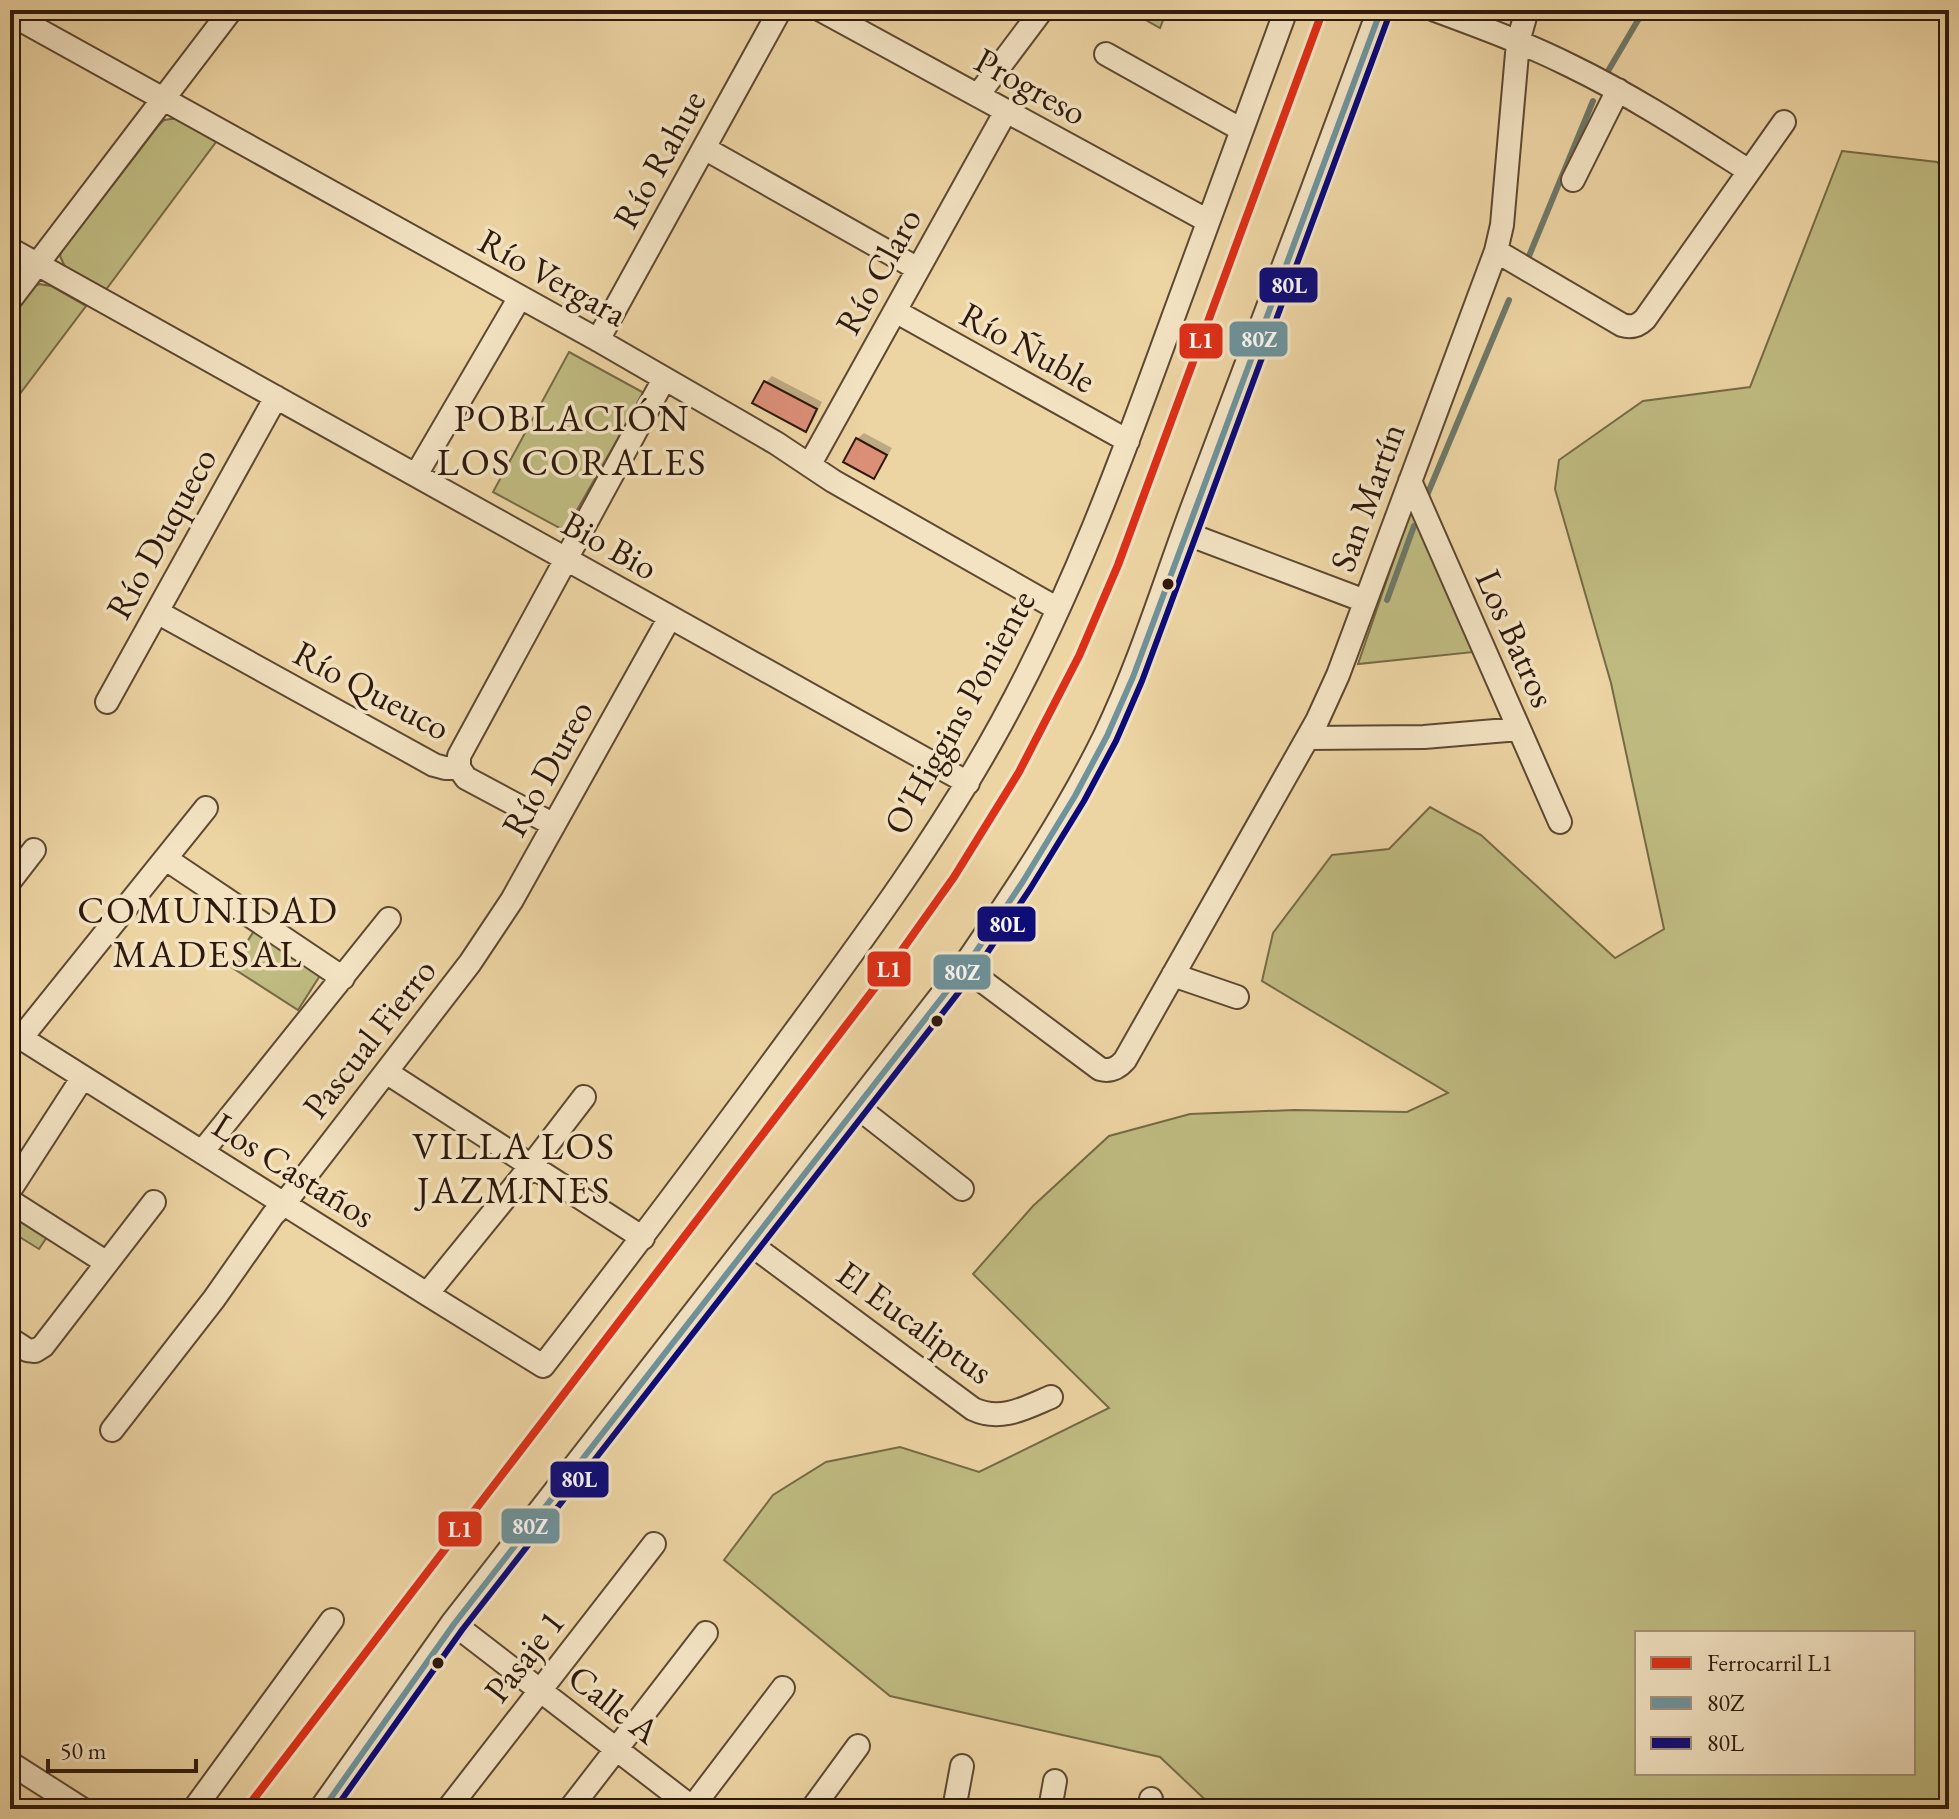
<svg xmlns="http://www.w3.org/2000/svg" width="1959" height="1819" font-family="'EB Garamond',serif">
	<rect width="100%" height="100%" fill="#edd4a3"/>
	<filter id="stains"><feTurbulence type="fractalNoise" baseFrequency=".0025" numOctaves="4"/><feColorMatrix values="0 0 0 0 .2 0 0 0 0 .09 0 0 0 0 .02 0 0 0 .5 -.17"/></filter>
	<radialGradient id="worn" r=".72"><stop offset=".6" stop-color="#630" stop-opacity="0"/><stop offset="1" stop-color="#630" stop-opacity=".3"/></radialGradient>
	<path fill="#bfbb81" stroke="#766a46" stroke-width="2" fill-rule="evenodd" d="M1128 10H1167L1160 28Z
		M171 119H177L216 142 105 291 65 267 60 256 62 251 159 125 164 120Z
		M1842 151 1937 162 1949 174V1809H1215L1160 1757 890 1696 724 1560 773 1495 826 1462 900 1447 979 1472 1109 1408 973 1274 1033 1206 1109 1136 1190 1114 1294 1110 1407 1112 1448 1093 1262 981 1273 933 1332 855 1389 849 1430 807 1481 835 1615 958 1664 929 1611 683 1555 489 1559 460 1643 401 1750 387ZM1637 1633H1913V1773H1637Z
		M39 284 51 286 86 306 10 407V313L24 294Z
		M569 352 644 393 565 531 493 492Z
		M1411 510 1474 652 1358 664Z
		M254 931 321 974 298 1010 231 967Z
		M10 1210 49 1234 39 1249 10 1231Z"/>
	<path fill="#0003" d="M772 376 822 402 812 423 805 429 766 382Z
		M864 433 892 448 880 470 874 476 857 439Z"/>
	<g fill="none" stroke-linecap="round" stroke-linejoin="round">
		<path stroke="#6e7868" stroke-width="6" d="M1608 71 1644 10
			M1529 256 1593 101
			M1425 500 1509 300
			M1387 600 1414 526"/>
	</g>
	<path fill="#db8f77" stroke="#2e190c" stroke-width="2" d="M764 381 817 409 806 432 752 403Z
		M856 438 887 455 874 479 843 462Z"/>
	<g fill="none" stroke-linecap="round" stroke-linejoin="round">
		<g stroke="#5e4832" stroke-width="26">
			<path id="minor" d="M821 10 1208 221
				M1435 10C1481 27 1527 44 1571 66 1633 96 1691 134 1749 171
				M10 14 598 340 776 443 833 481 1058 609
				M1106 54 1242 130
				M978 95 1042 10
				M704 148 918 269
				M1573 180 1618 90
				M10 249 968 783
				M1496 251 1622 325C1632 328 1638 326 1645 319L1784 122
				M10 300 231 10
				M895 311 1128 441
				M598 340 780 10
				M810 464 1006 111
				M416 475 520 297
				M1410 481 1560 822
				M1185 533 1365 601
				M157 612 434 765 445 768H459
				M107 702 276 397
				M1308 738 1424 737 1519 729
				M459 768V756L664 379
				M459 768 466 778 554 825
				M166 859 343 978
				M10 881 34 850
				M965 968 1100 1069C1111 1072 1118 1068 1125 1060L1317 721 1338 675 1496 251 1502 225 1518 42 1527 10
				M1173 975 1237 997
				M10 1031 427 1294 543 1366C627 1258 708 1150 788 1041 864 938 941 834 1002 722 1071 596 1121 461 1170 326 1209 221 1247 115 1286 10
				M21 1038 206 808
				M386 1072 643 1238
				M856 1106 962 1189
				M202 1152 389 919
				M10 1190 83 1077
				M10 1201 107 1263
				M749 1243 973 1409C1001 1422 1025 1408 1051 1397
				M427 1294 531 1166 584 1097
				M10 1339 27 1350 35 1351 43 1346 154 1202
				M112 1430 214 1299 273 1215 284 1204 470 963 512 900 670 617
				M454 1624 694 1809
				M10 1763 82 1809
				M194 1809 332 1620
				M448 1809 654 1544
				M570 1809 706 1633
				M691 1809 783 1688
				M812 1809 858 1746
				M954 1809 962 1766
				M1050 1809 1055 1781
				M1150 1809 1151 1799"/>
		</g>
		<g stroke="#5e4832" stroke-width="30">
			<path id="tertiary" d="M323 1809 454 1624 965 968C1016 893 1067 818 1107 736 1144 659 1168 577 1198 498 1260 336 1321 173 1381 10"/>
		</g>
		<use href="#minor" stroke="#f3e3c3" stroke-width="22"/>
		<use href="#tertiary" stroke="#f3e3c3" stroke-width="26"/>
		<g stroke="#f3e3c3" stroke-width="12">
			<path id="bus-1" d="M323 1809 454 1624 965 968 1022 883 1075 796 1107 736 1133 677 1381 10"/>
		</g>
		<g stroke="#f3e3c3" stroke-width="12">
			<path id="bus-2" d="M335 1809 462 1630 973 974 1030 889 1084 801 1116 741 1142 681 1390 13"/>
		</g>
		<use href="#bus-1" stroke="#6e939c" stroke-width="6"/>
		<use href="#bus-2" stroke="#0a0a7a" stroke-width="6"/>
		<g stroke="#f3e3c3" stroke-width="14">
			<path id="rail-1" d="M246 1809 880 981 954 877 1019 772 1079 656 1118 565 1323 10"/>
		</g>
		<use href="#rail-1" stroke="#dd3018" stroke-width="8"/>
	</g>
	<g fill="#2e190c" stroke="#f3e3c3" stroke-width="3">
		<circle cx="1168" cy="584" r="7"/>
		<circle cx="937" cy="1021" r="7"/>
		<circle cx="438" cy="1663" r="7"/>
	</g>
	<g text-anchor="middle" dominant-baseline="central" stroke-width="7" stroke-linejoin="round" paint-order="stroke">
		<g font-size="36" fill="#2e190c" stroke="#f3e3c3">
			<text transform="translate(1031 86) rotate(29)">Progreso</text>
			<text transform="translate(659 159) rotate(-61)">Río Rahue</text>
			<text transform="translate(878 271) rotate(-61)">Río Claro</text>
			<text transform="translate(553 277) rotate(29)">Río Vergara</text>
			<text transform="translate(1028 347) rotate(29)">Río Ñuble</text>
			<text transform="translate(1367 497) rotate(-70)">San Martín</text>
			<text transform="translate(161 533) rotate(-61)">Río Duqueco</text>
			<text transform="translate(610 545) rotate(29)">Bio Bio</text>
			<text transform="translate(1516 638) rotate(66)">Los Batros</text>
			<text transform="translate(372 690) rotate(28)">Río Queuco</text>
			<text transform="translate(959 712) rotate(-61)">O'Higgins Poniente</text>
			<text transform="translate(547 768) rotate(-61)">Río Dureo</text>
			<text transform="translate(369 1038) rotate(-52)">Pascual Fierro</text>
			<text transform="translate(294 1170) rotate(32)">Los Castaños</text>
			<text transform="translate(915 1322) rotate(36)">El Eucaliptus</text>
			<text transform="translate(524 1656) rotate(-52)">Pasaje 1</text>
			<text transform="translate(614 1704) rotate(38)">Calle A</text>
		</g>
		<g font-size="38" letter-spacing="2" fill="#2e190c" stroke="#f3e3c3">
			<text x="572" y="417">POBLACIÓN<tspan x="572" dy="44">LOS CORALES</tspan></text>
			<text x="208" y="909">COMUNIDAD<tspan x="208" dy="44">MADESAL</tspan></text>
			<text x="514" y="1145">VILLA LOS<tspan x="514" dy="44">JAZMINES</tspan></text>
		</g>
	</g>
	<g stroke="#f3e3c3" stroke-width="3">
		<rect x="1258" y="266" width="61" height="38" rx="8" fill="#0a0a7a"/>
		<rect x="1228" y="320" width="61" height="38" rx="8" fill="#6e939c"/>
		<rect x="1178" y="322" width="46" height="38" rx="8" fill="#dd3018"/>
		<rect x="976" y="905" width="61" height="38" rx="8" fill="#0a0a7a"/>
		<rect x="866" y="950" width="46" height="38" rx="8" fill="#dd3018"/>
		<rect x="932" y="953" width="60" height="38" rx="8" fill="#6e939c"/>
		<rect x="549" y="1460" width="61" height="39" rx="8" fill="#0a0a7a"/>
		<rect x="500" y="1507" width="61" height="38" rx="8" fill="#6e939c"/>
		<rect x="437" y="1510" width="46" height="38" rx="8" fill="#dd3018"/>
	</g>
	<g font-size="22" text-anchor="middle" font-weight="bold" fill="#fff">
		<text x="1289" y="293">80L</text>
		<text x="1259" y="347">80Z</text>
		<text x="1201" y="348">L1</text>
		<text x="1007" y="932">80L</text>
		<text x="889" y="977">L1</text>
		<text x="962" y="980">80Z</text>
		<text x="579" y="1487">80L</text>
		<text x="530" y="1534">80Z</text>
		<text x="460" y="1537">L1</text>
	</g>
	<rect width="1959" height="1819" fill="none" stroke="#edd4a3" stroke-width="40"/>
	<rect x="12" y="12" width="1935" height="1795" fill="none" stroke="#2e190c" stroke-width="4"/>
	<rect x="20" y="20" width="1919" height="1779" fill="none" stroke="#2e190c" stroke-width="2"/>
	<rect x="1635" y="1631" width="280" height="144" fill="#f3e3c3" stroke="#a4927a" stroke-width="2"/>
	<rect x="1651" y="1657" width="40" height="12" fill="#dd3018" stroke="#a4927a" stroke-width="2"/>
	<text x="1707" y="1671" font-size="24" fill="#2e190c">Ferrocarril L1</text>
	<rect x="1651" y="1697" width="40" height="12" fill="#6e939c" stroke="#a4927a" stroke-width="2"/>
	<text x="1707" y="1711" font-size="24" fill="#2e190c">80Z</text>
	<rect x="1651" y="1737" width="40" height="12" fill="#0a0a7a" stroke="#a4927a" stroke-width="2"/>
	<text x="1707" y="1751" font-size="24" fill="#2e190c">80L</text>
	<path d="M48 1759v12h148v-12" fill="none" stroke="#2e190c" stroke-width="4"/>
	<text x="60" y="1759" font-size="24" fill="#2e190c" stroke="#f3e3c3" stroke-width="6" paint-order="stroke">50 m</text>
	<rect width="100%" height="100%" filter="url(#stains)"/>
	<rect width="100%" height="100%" fill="url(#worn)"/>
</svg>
